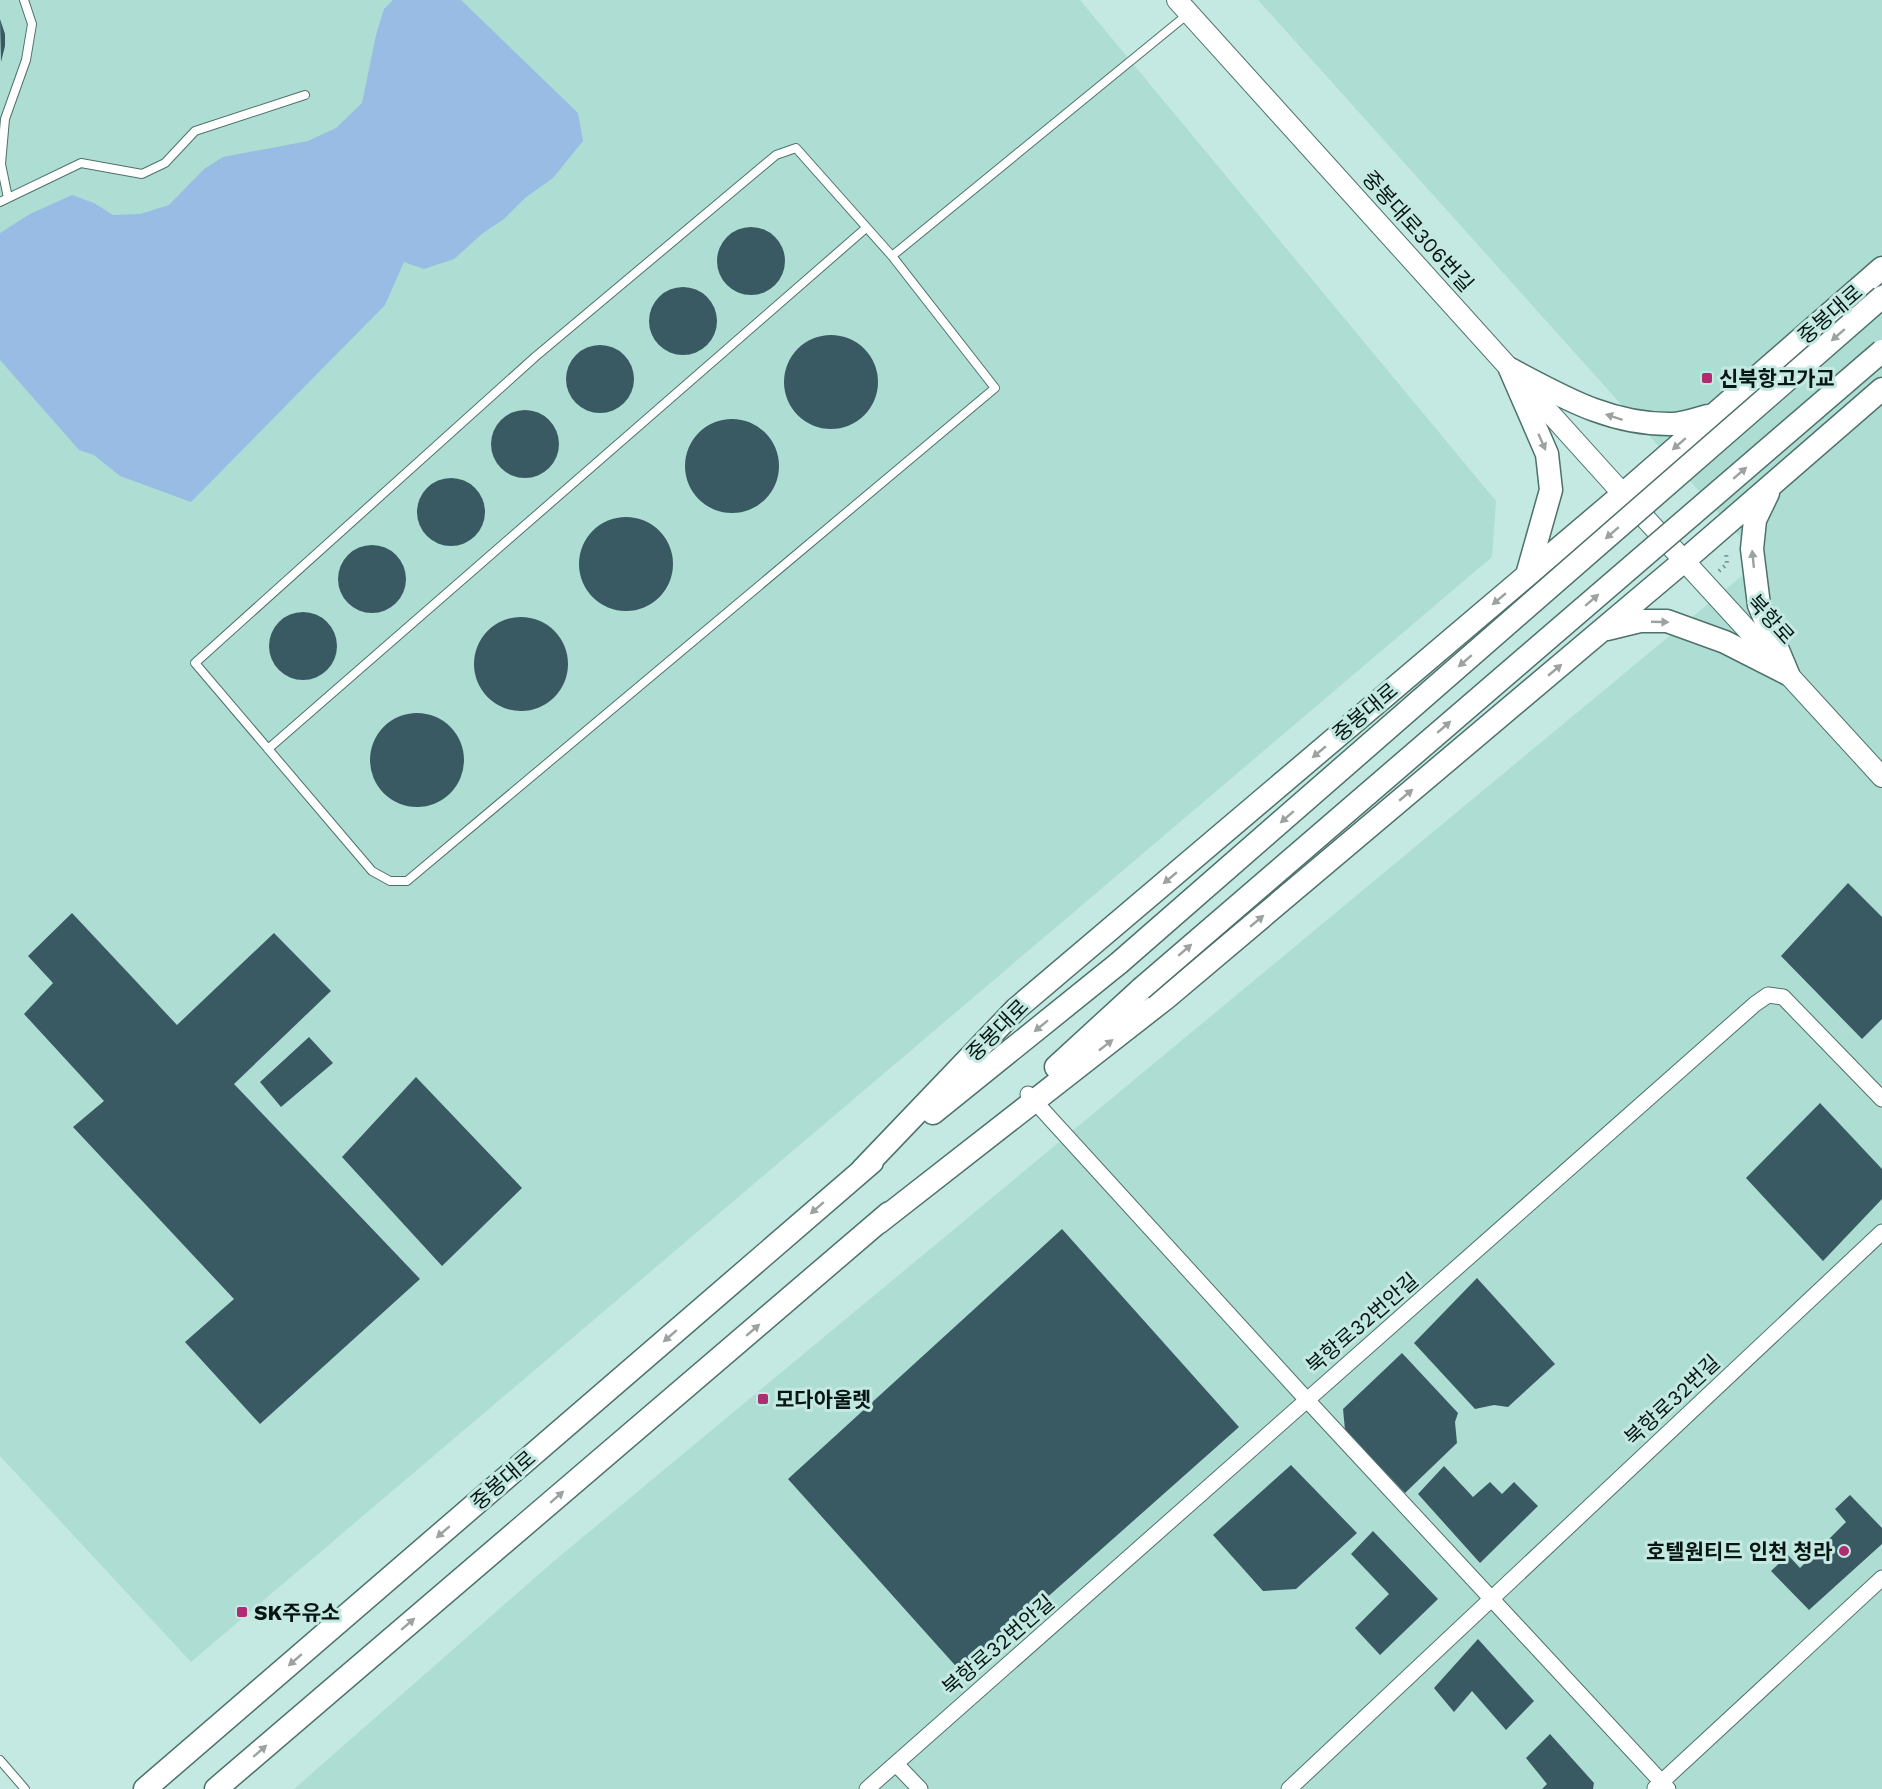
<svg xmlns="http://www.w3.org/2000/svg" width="1882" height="1789" font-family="'Work Sans','Noto Sans KR',sans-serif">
	<rect width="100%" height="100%" fill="#c3e9e2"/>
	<path fill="#aeddd4" d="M0 0H1080L1496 501 1492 557 191 1662 0 1456Z
		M1258 0H1882V1789H294L554 1561 1761 560Z"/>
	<path fill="#98bce3" d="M393 0H461L578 113 583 141 553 178 525 198 504 219 483 233 454 259 424 269 404 262 385 305 191 502 120 476 94 455 79 450 0 360V233L30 214 72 195 94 203 113 215 140 214 169 205 204 169 223 157 308 141 336 128 362 103 376 35 384 9Z"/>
	<path fill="#395a63" d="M0 19 5 34V46L1 62Z
		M717 261a34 34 0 1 1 68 0a34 34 0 1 1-68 0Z
		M649 321a34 34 0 1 1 68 0a34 34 0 1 1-68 0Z
		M784 382a47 47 0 1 1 94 0a47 47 0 1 1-94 0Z
		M566 379a34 34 0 1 1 68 0a34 34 0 1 1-68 0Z
		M491 444a34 34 0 1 1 68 0a34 34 0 1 1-68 0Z
		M685 466a47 47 0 1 1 94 0a47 47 0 1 1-94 0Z
		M417 512a34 34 0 1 1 68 0a34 34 0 1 1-68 0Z
		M579 564a47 47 0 1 1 94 0a47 47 0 1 1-94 0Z
		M338 579a34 34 0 1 1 68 0a34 34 0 1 1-68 0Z
		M269 646a34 34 0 1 1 68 0a34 34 0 1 1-68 0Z
		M474 664a47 47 0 1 1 94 0a47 47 0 1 1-94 0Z
		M370 760a47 47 0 1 1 94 0a47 47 0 1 1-94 0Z
		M1848 883 1882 917V1019L1862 1039 1781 956Z
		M72 913 177 1025 274 933 331 991 234 1084 420 1279 260 1424 185 1342 234 1299 73 1127 104 1101 24 1014 53 983 28 956Z
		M309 1037 333 1063 281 1107 260 1082Z
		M416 1077 522 1188 442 1266 342 1157Z
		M1820 1103 1882 1169V1199L1823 1261 1746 1178Z
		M1062 1229 1239 1427 962 1673 788 1479Z
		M1477 1278 1555 1364 1508 1407 1494 1405 1475 1409 1414 1343Z
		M1402 1353 1458 1413 1455 1422 1457 1443 1405 1493 1345 1430 1343 1409Z
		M1291 1465 1357 1533 1296 1589 1263 1591 1213 1535Z
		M1444 1466 1473 1497 1490 1482 1502 1494 1514 1482 1538 1506 1480 1563 1418 1494Z
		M1850 1495 1882 1528V1544L1809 1610 1771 1571 1788 1555 1800 1568 1846 1522 1835 1509Z
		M1373 1531 1438 1599 1380 1655 1355 1628 1389 1594 1351 1554Z
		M1478 1639 1534 1701 1506 1730 1472 1691 1454 1712 1434 1688Z
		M1550 1734 1594 1783 1593 1789H1542L1547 1784 1526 1758Z"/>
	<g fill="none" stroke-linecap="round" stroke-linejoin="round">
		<g stroke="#4e716b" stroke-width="10">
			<path id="service" d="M796 148 892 256 995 388 407 881H390L372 871 195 663 535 357 776 155Z
				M8 198 1 164 5 119 26 60 32 24 24 0
				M0 202 81 163 142 174 165 163 195 131 305 95
				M892 256 1188 14
				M268 749 866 228
				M0 1760 25 1789"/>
		</g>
		<g stroke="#4e716b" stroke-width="17">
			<path id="minor" d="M1028 1094 1307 1400 1668 1789
				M896 1764 920 1789
				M1655 1788 1882 1578
				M867 1789 1755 1004 1768 995 1783 997 1882 1099
				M1289 1789 1882 1232"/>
		</g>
		<g stroke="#4e716b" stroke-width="22">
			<path id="tertiary" d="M1177 0 1623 494 1882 777"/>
		</g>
		<g stroke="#4e716b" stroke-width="25">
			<path id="secondary" d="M1510 369 1547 454 1551 490 1527 575
				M1510 369C1563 397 1610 425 1672 424 1683 424 1696 419 1708 416
				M1768 493 1755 520 1752 549 1759 605 1788 674
				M1607 629 1640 621H1667L1725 642 1788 674
				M1056 1067 1141 989
				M933 1113 1119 963
				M862 1170 1016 1009 1623 494 1882 268
				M878 1223 1166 998 1685 560 1882 389
				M145 1789 872 1162
				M216 1789 889 1213"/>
		</g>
		<path stroke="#6f8b86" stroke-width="4" stroke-dasharray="1.5 4.5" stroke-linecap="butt" d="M1719 571 1727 564 1726 552"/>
		<use href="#service" stroke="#fff" stroke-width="8"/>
		<use href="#minor" stroke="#fff" stroke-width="15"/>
		<use href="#tertiary" stroke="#fff" stroke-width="20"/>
		<use href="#secondary" stroke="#fff" stroke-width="22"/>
		<g stroke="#4e716b" stroke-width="25" stroke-linecap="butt">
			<path id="secondary-bridge" d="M1119 963 1882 297
				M1141 989 1882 351"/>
		</g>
		<use href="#secondary-bridge" stroke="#fff" stroke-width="22"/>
	</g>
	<defs><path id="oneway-solid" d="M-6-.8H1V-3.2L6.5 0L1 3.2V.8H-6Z" transform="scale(1.5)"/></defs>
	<g fill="#9ca1a1">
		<use href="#oneway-solid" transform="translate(1838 335) rotate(139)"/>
		<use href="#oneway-solid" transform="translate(1614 417) rotate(-162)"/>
		<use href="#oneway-solid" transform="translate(1542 442) rotate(66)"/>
		<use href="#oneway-solid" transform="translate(1679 444) rotate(139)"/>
		<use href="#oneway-solid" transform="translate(1740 473) rotate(-41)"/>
		<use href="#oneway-solid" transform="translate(1612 533) rotate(139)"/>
		<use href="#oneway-solid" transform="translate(1753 559) rotate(-96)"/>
		<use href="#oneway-solid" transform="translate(1499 599) rotate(140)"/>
		<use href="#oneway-solid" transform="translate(1592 600) rotate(-41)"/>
		<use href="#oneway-solid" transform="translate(1660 622) rotate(2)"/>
		<use href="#oneway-solid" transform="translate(1465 661) rotate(139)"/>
		<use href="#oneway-solid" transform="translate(1555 670) rotate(-40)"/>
		<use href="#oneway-solid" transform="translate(1444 727) rotate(-41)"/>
		<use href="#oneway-solid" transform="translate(1319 752) rotate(140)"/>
		<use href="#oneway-solid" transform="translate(1406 795) rotate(-40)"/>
		<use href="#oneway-solid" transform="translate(1287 817) rotate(139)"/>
		<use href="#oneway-solid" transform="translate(1170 878) rotate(140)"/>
		<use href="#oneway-solid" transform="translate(1257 921) rotate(-40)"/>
		<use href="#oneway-solid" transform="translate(1185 950) rotate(-41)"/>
		<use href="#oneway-solid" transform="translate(1041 1026) rotate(141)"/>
		<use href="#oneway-solid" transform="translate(1106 1045) rotate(-38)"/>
		<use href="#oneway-solid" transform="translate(817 1208) rotate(139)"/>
		<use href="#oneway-solid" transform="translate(753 1330) rotate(-41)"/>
		<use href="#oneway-solid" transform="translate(670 1336) rotate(139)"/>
		<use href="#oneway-solid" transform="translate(557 1497) rotate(-41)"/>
		<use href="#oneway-solid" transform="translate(443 1532) rotate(139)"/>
		<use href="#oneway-solid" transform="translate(408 1624) rotate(-41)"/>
		<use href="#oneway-solid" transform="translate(295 1660) rotate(139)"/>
		<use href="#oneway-solid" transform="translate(260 1751) rotate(-41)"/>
	</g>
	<g fill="#b02b71" stroke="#c3e9e2" stroke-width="2">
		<rect x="1701" y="372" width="12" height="12" rx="3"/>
		<rect x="757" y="1393" width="12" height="12" rx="3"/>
		<circle cx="1844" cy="1551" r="6"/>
		<rect x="236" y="1606" width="12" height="12" rx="3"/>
	</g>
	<g text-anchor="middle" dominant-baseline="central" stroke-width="6" stroke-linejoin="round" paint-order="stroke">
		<g font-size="21" fill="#071513" stroke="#c3e9e2">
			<text transform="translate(1418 231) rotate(48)">중봉대로306번길</text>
			<text transform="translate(1830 314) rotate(-41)">중봉대로</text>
			<text transform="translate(1771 619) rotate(48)">북항로</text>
			<text transform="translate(1365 712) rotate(-40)">중봉대로</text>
			<text transform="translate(997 1030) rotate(-45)">중봉대로</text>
			<text transform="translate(1362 1323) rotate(-41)">북항로32번안길</text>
			<text transform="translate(1672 1400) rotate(-43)">북항로32번길</text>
			<text transform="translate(503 1480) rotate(-41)">중봉대로</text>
			<text transform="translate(998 1645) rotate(-41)">북항로32번안길</text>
		</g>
		<g font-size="21" font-weight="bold" fill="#071513" stroke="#c3e9e2" text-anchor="start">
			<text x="1719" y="378">신북항고가교</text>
			<text x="775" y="1399">모다아울렛</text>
			<text x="1832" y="1551" text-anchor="end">호텔원티드 인천 청라</text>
			<text x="254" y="1612">SK주유소</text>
		</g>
	</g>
</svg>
